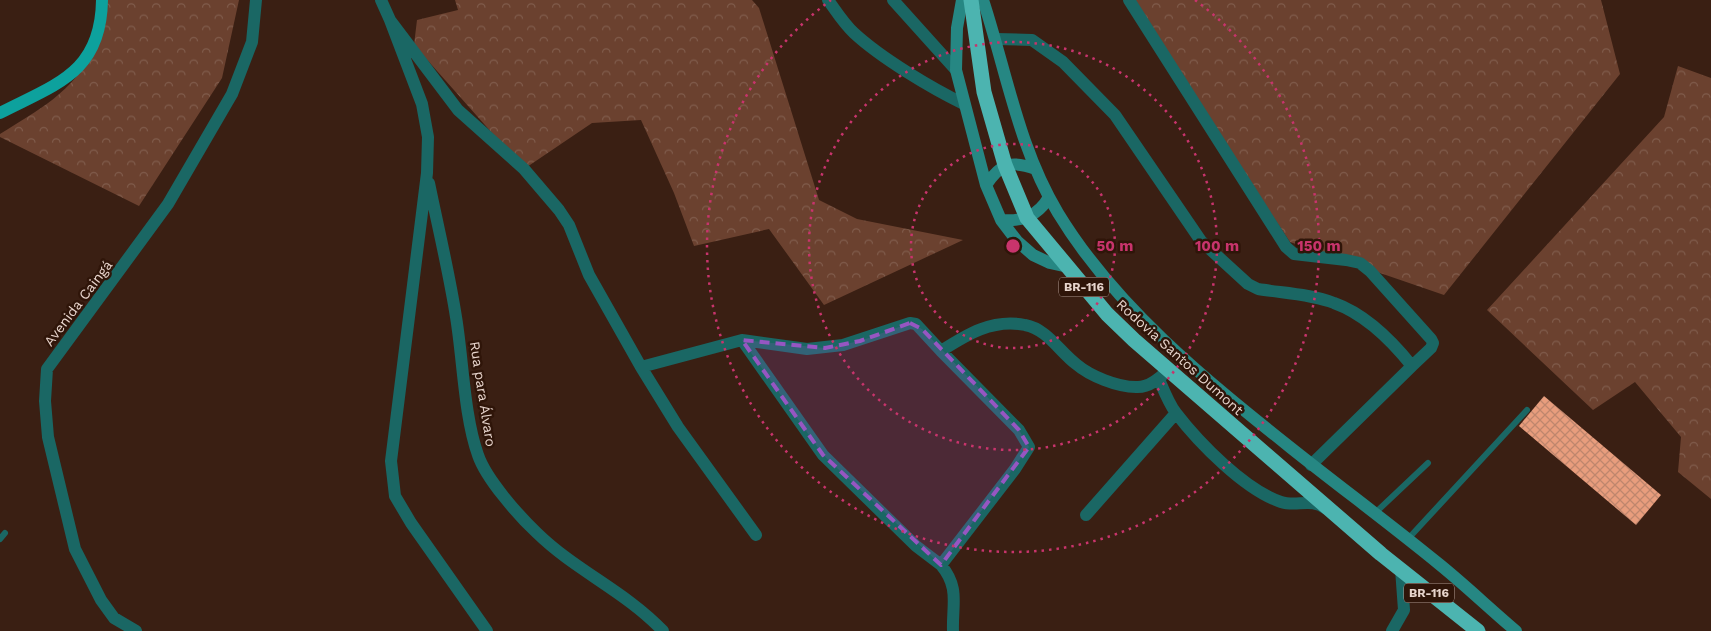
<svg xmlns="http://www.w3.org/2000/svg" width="1711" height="631" font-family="'Work Sans',sans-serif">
	<defs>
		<pattern id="forest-crowns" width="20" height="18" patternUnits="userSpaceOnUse" patternTransform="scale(1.25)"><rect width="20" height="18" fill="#6b412f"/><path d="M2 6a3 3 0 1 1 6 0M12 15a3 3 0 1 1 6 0" fill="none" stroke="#805c4c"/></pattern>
		<pattern id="building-cross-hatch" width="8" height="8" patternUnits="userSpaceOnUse" patternTransform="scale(1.25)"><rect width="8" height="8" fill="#e89d7d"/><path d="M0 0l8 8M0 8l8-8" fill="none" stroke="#bf866d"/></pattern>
	</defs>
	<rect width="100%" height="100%" fill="#3a1f13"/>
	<path fill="url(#forest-crowns)" d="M98 0H239L222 78 139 206 0 137V134C35 112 76 91 92 50 97 35 96 15 98 0Z
		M455 0H752L759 8 819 200 857 219 963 240 824 305 769 229 694 246 674 193 641 120 592 123 524 169 414 45 417 20 458 10Z
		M1128 0H1601L1620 74 1444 295 1290 242Z
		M1678 66 1711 78V499L1678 472 1681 437 1635 382 1593 410 1487 310 1664 117Z"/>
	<path fill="url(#building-cross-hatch)" d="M1544 396 1661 495 1636 525 1519 426Z"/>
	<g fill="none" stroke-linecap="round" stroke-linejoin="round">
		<path stroke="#1a6764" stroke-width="6" d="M1374 514 1428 463
			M0 539 5 533
			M1407 540 1527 410"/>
		<path stroke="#1a6764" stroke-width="12" d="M381 0 390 20 458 110 524 169 559 210 569 225 589 275 641 367
			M828 0C836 11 844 24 854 33 881 58 931 88 964 104
			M893 0 956 70
			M1129 0 1286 247 1294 254 1346 260 1360 263 1370 271 1431 339 1433 343 1431 348 1412 366
			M390 20 422 104 428 137 427 173 391 461 395 496 411 523 487 631
			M996 39 1032 40 1063 62 1115 115 1201 241 1248 284 1258 289C1282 293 1311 294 1334 303 1365 314 1392 341 1412 366L1311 465
			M429 183C438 227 449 272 456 317 463 359 464 416 478 455 486 479 519 516 537 533 576 571 625 591 663 631
			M742 340 823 455 916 546 941 565
			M941 351 1019 430 1029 447 1015 469 941 565C960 588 952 604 953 631
			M1159 379C1164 391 1169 404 1176 413 1199 443 1245 490 1281 502 1295 507 1312 498 1325 508
			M1086 515 1176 413
			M756 535 678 427 641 367 742 340 807 349 843 345 910 323 916 324 941 351C966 335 993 318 1025 325 1047 329 1059 351 1076 364 1090 376 1117 387 1136 387 1149 388 1160 378 1168 370
			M136 631 114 618 101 600 75 549 48 437 45 401 47 369 168 204 232 94 252 42 256 0
			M1392 631 1404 610 1401 569"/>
		<path stroke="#268783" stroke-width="12" d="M962 0 957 28 956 70 986 185 1001 220 1017 241 1033 255 1050 263 1068 267
			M983 0C1006 70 1019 149 1058 213 1115 307 1206 380 1291 448 1340 487 1390 524 1439 564 1465 585 1490 609 1516 631
			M986 185C1001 163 1011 160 1036 169
			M1001 220C1022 222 1038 216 1049 197"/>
		<path stroke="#0da19d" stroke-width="12" d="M0 113C56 84 101 73 102 0"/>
		<path stroke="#4cb4b0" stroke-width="15" d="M971 0 984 92 1005 165 1027 218 1107 314 1134 340 1381 554 1478 631"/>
	</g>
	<path fill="#9656c2" fill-opacity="0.2" stroke="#9656c2" stroke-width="4" stroke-dasharray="10 6" stroke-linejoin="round" d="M910 323 922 329 1019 430 1029 447 941 565 823 455 742 340 825 348 860 341Z"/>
	<g fill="none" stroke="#c8346c" stroke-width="2.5" stroke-dasharray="2.5 5">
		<circle cx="1013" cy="246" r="102"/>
		<circle cx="1013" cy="246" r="204"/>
		<path d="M1195 0A306 306 0 1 1 831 0"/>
	</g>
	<g text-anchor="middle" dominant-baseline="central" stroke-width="5" stroke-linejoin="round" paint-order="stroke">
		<g fill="#2f1509" stroke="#b09b92" stroke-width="1">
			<rect x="1059" y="277.5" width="50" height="19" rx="4"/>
			<rect x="1404" y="583.5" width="50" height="19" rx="4"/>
		</g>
		<g font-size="12" font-weight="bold" fill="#e7d4cc">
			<text x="1084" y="287">BR-116</text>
			<text x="1429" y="593">BR-116</text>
		</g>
		<g font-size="14" fill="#e7d4cc" stroke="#2f1509">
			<text transform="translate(78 303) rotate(-53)">Avenida Caingá</text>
			<text transform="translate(1180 357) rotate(42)">Rodovia Santos Dumont</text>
			<text transform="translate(483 394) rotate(81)">Rua para Álvaro</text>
		</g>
	</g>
	<circle cx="1013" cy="246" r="8" fill="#c8346c" stroke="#2f1509" stroke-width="2.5"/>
	<g font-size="15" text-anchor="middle" font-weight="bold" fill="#c8346c" stroke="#2f1509" stroke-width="5" stroke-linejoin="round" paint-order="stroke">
		<text x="1115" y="251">50 m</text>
		<text x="1217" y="251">100 m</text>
		<text x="1319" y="251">150 m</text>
	</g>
</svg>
